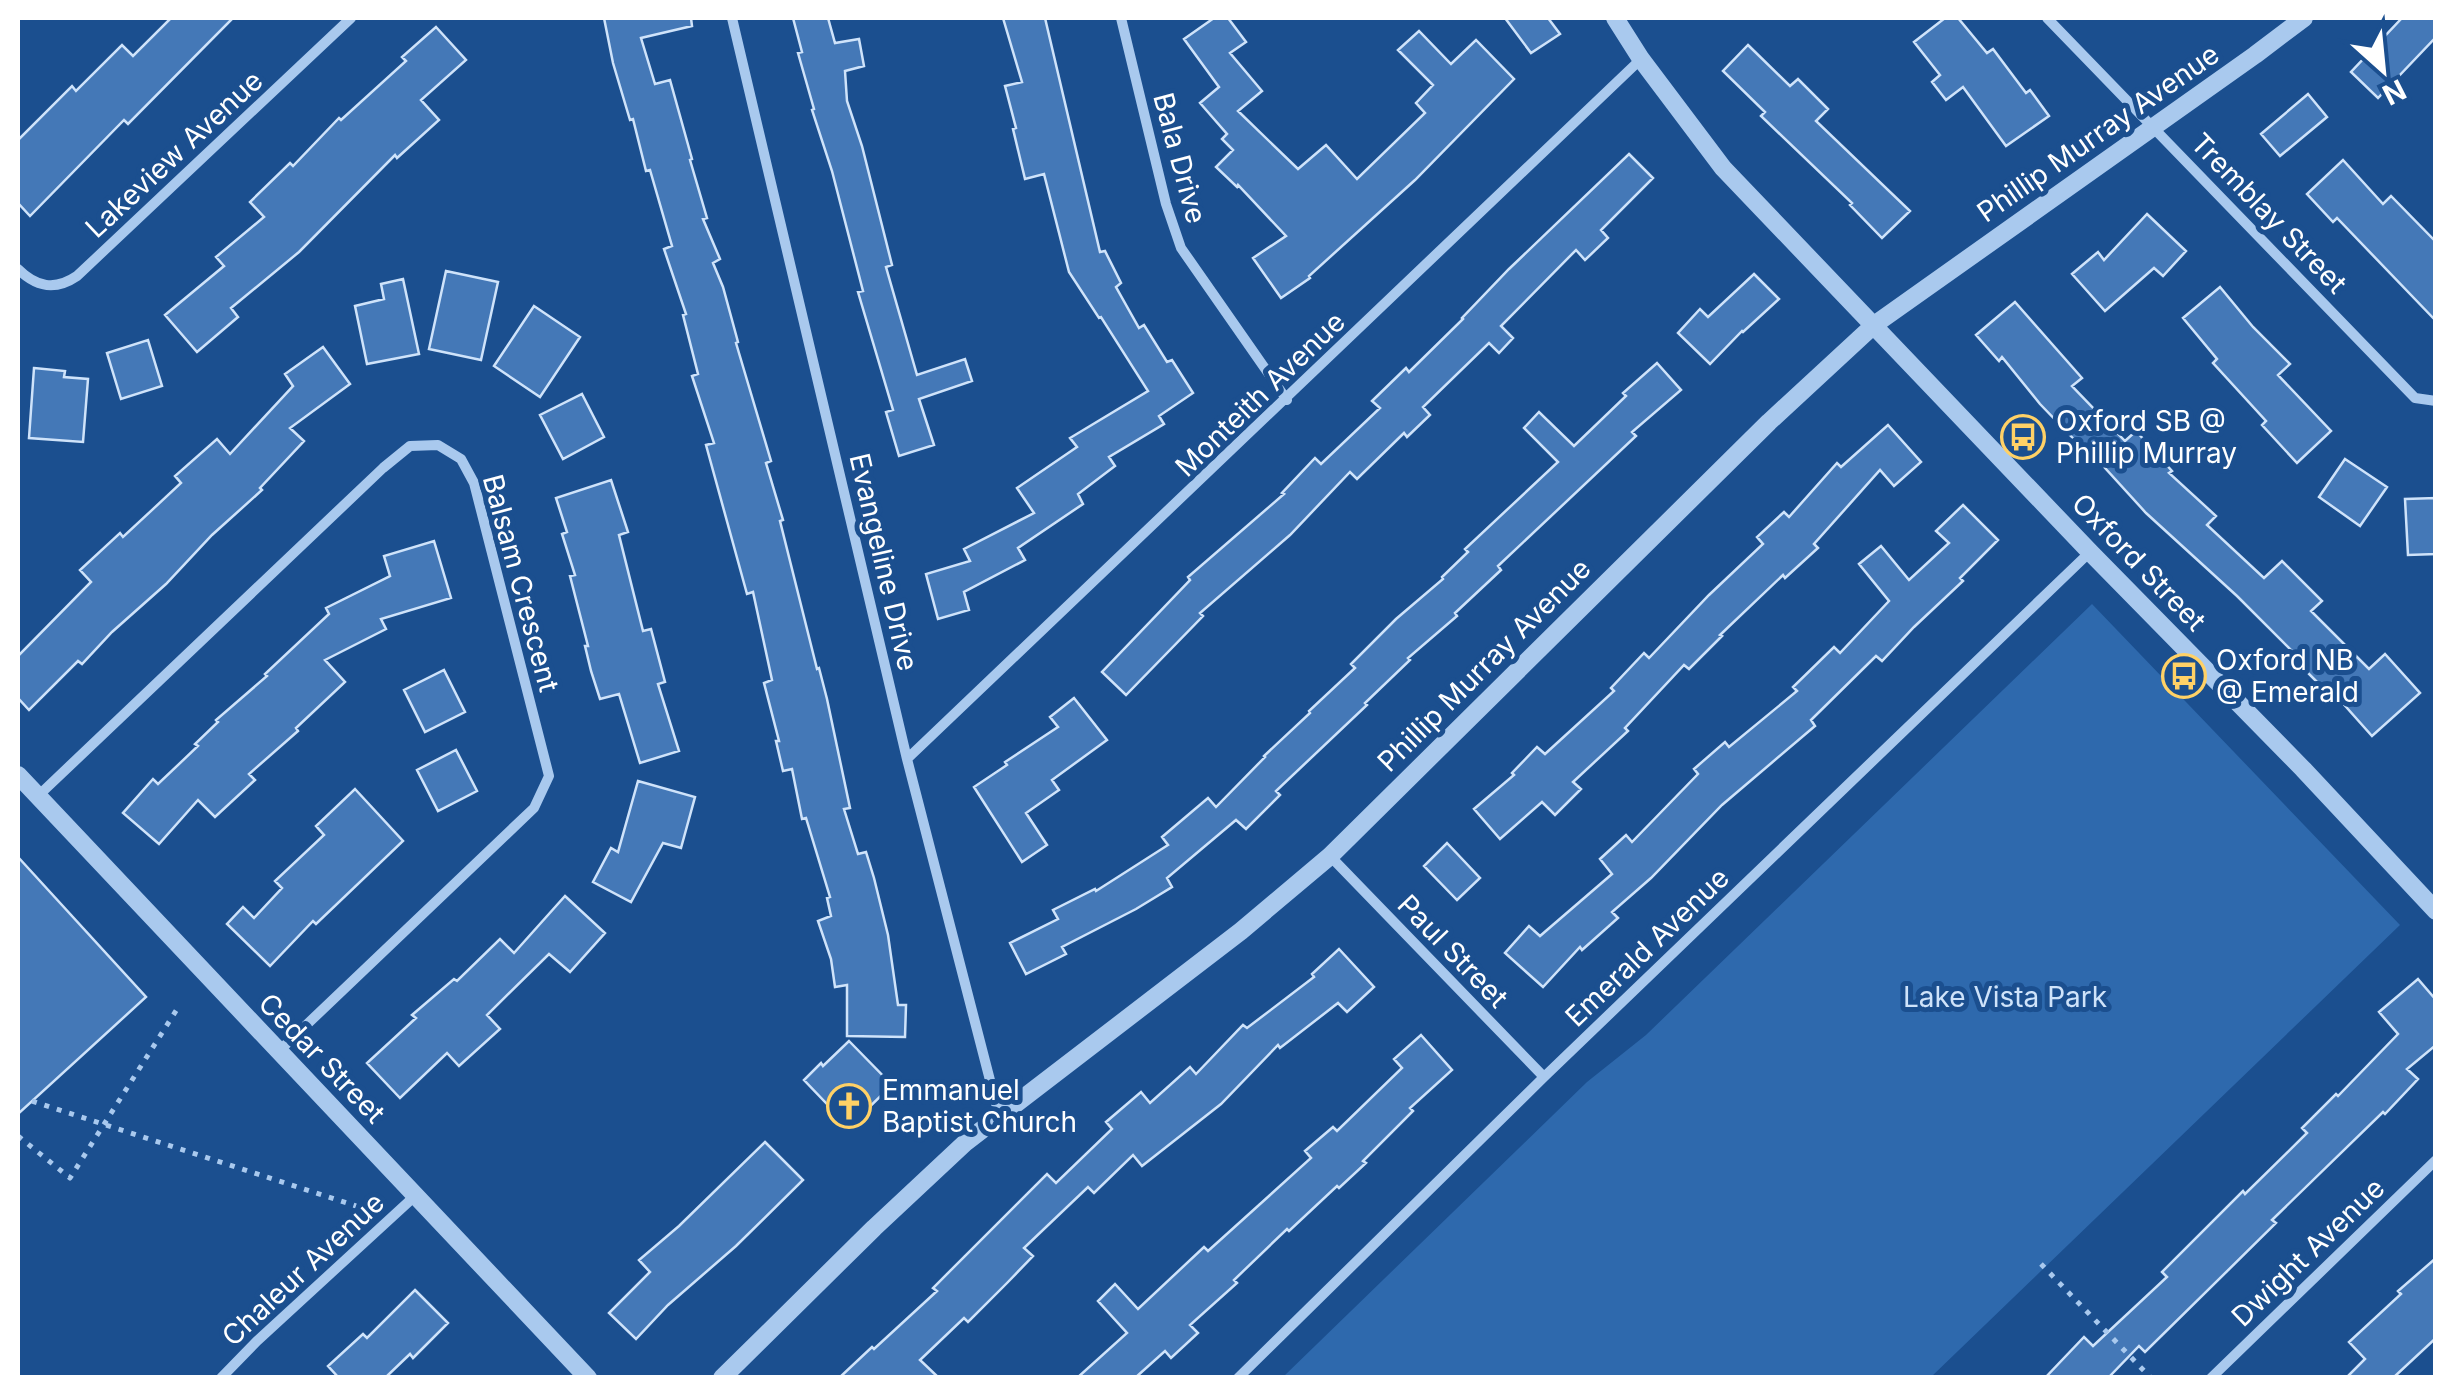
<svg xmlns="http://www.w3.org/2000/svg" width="2453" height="1395" font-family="Inter,sans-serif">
	<rect width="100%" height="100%" fill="#1b4f8f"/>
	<path fill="#2e69ad" d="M2092 604 2400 925 1931 1377H1283L1587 1082 1646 1035Z"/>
	<path fill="#4478b7" stroke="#cfe3fa" stroke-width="2.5" d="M171 18H233L128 124 124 120 30 216 18 203V140L72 86 76 91 122 45 133 56Z
		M604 18H691L692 26 641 38 655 84 670 80 692 159 690 160 707 218 703 219 720 259 713 263 723 287 738 342 736 343 771 461 766 463 783 520 780 521 817 669 819 668 827 699 850 808 844 809 858 854 866 852 874 878 888 935 898 1005H906L905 1037 847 1036V985L835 987 831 959 818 921 831 916 827 898 830 897 806 818 802 819 792 769 783 771 776 741H779L764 683 772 680 753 592 747 594 706 445 714 443 692 376 698 374 683 315 686 314 664 249 672 246 650 170 646 171 633 119 630 120 613 63Z
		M793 18H828L835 43 859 39 864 66 845 71 847 101 862 146 892 265 886 267 917 375 965 359 972 381 919 399 934 445 899 456 886 412 893 410 858 292 863 291 832 171 812 110 814 109 798 53 802 52Z
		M1003 18H1045L1100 252 1105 251 1121 283 1116 287 1139 328 1144 325 1167 362 1172 360 1193 393 1159 416 1164 424 1109 457 1115 466 1078 494 1083 504 1018 548 1025 560 964 592 969 610 938 619 926 574 970 561 964 549 1034 513 1017 488 1077 447 1070 438 1148 391 1101 317 1099 318 1069 272 1044 174 1025 179 1013 129 1016 128 1005 86 1022 82Z
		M1214 18H1228L1246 42 1230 53 1262 91 1238 111 1298 169 1326 145 1357 179 1425 113 1416 103 1433 85 1398 50 1419 31 1451 64 1476 40 1514 79 1415 180 1309 276 1310 278 1281 298 1253 258 1286 236 1238 185 1237 187 1216 167 1233 150 1222 139 1227 134 1200 103 1219 87 1184 39Z
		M1505 18H1548L1560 34 1531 53Z
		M1945 18H1958L1987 53 1993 49 2026 93 2030 90 2049 116 2006 146 1963 87 1946 100 1932 82 1940 75 1914 42Z
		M2402 18H2436V37L2378 98 2351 72Z
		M436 27 466 60 421 100 439 120 397 158 395 155 299 252 231 308 238 317 197 352 165 315 224 266 216 257 264 217 250 202 290 163 293 166 339 118 341 120 406 61 402 57Z
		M1748 45 1790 86 1798 79 1828 109 1816 121 1910 211 1882 238 1850 205 1852 203 1761 116 1765 112 1723 71Z
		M2308 94 2327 117 2280 156 2261 134Z
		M1629 154 1653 178 1601 230 1608 238 1585 260 1576 250 1501 326 1513 338 1499 353 1489 343 1423 407 1430 415 1407 437 1404 433 1357 479 1350 472 1290 535 1200 613 1203 616 1126 695 1102 672 1190 580 1188 577 1284 494 1282 493 1315 458 1321 464 1380 408 1372 401 1406 368 1409 372 1463 319 1462 318 1509 269Z
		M2343 160 2383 204 2391 196 2436 242V321L2337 218 2333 222 2307 194Z
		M2147 214 2186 251 2163 276 2154 268 2105 311 2072 274 2098 252 2104 260Z
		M446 271 498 282 481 360 429 349Z
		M1754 274 1779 299 1743 332 1742 331 1710 364 1678 333 1700 309 1708 317Z
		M403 279 419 354 367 364 355 306 384 299 381 284Z
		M2220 287 2253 327 2290 364 2278 375 2331 431 2297 463 2262 425 2266 421 2213 363 2217 359 2183 318Z
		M2015 302 2082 378 2072 386 2125 441 2136 431 2172 471 2169 473 2216 516 2207 525 2264 578 2282 561 2322 601 2311 611 2369 669 2385 654 2420 693 2372 736 2331 690 2328 693 2291 656 2294 653 2237 596 2146 513 2095 457 2093 459 2040 404 2002 357 1999 361 1976 335Z
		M534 306 580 337 540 397 494 366Z
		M148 340 162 386 121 399 107 353Z
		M323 347 350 384 290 428 304 441 260 488 262 490 212 535 166 584 112 632 82 664 78 661 29 710 18 698V656L91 582 80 570 120 533 123 537 181 483 175 476 217 439 230 454 293 386 285 374Z
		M1657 363 1681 390 1632 432 1636 436 1498 566 1501 570 1455 613 1457 616 1408 658 1410 660 1365 703 1367 705 1276 791 1280 795 1246 829 1236 820 1167 878 1172 887 1136 909 1062 947 1066 954 1026 974 1010 943 1058 919 1053 910 1095 889 1096 891 1168 845 1162 837 1208 798 1216 807 1265 757 1264 756 1310 713 1309 711 1355 668 1351 664 1396 619 1443 579 1442 577 1468 552 1465 549 1558 462 1524 428 1539 412 1574 446 1626 396 1623 393Z
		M34 368 65 371 64 377 88 379 83 442 29 438Z
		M582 394 604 437 563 459 540 415Z
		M1888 425 1921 462 1894 486 1880 470 1814 544 1818 548 1785 578 1783 575 1720 635 1722 636 1689 669 1684 665 1625 728 1628 731 1573 782 1581 789 1555 815 1542 802 1500 839 1474 809 1514 775 1512 773 1537 747 1545 754 1614 691 1611 688 1644 653 1649 658 1709 595 1763 544 1757 537 1784 512 1789 517 1837 463 1841 467Z
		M2345 459 2387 487 2360 526 2319 497Z
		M611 480 628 532 619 535 643 631 651 629 665 682 658 684 679 751 640 763 619 694 600 699 591 671 585 646H588L570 576 575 575 562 534 567 532 556 498Z
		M2436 498V554L2408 555 2405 499Z
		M1963 505 1998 540 1960 578 1963 581 1914 627 1882 661 1876 656 1811 720 1815 726 1722 805 1651 878 1612 912 1618 918 1582 950 1580 947 1543 987 1505 953 1529 926 1540 936 1612 874 1600 859 1626 835 1632 842 1698 774 1694 769 1725 742 1729 747 1797 691 1793 687 1834 647 1840 653 1889 601 1859 564 1881 546 1909 580 1949 543 1936 531Z
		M434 541 451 598 381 619 386 629 325 660 345 682 296 728 298 731 249 774 255 780 215 817 198 800 159 844 123 813 153 779 158 784 198 746 195 744 218 722 216 720 267 676 265 674 329 614 326 608 390 576 384 556Z
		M444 670 465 712 425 732 404 690Z
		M1074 698 1107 740 1052 780 1059 790 1026 813 1047 845 1022 862 974 787 1007 765 1005 762 1058 727 1050 717Z
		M456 750 477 791 438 811 417 770Z
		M638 781 695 797 681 848 663 843 631 902 593 882 611 848 618 852Z
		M355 789 403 841 316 924 313 921 270 966 227 924 243 907 254 918 282 888 275 881 324 835 316 826Z
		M1447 843 1480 878 1457 900 1424 866Z
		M18 857 146 997 18 1114Z
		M565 896 605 933 570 972 549 954 487 1015 500 1029 459 1066 447 1053 400 1098 367 1063 416 1018 412 1015 454 979 457 981 500 939 514 953Z
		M1339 949 1374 987 1347 1012 1338 1003 1280 1048 1278 1045 1221 1104 1142 1166 1133 1155 1094 1193 1088 1187 1024 1248 1033 1256 1007 1283 968 1322 964 1318 920 1360 939 1378H839L872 1347 874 1349 937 1291 933 1288 1047 1174 1056 1183 1112 1129 1106 1122 1141 1092 1150 1103 1190 1067 1196 1074 1243 1025 1247 1028 1314 977 1312 974Z
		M2418 979 2436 1000V1045L2407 1069 2418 1079 2385 1114 2383 1112 2272 1220 2276 1223 2145 1352 2139 1346 2108 1378H2045L2084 1337 2093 1346 2167 1277 2162 1272 2243 1191 2245 1194 2307 1133 2302 1128 2336 1094 2338 1096 2398 1034 2379 1012Z
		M1421 1035 1452 1070 1410 1108 1413 1111 1363 1161 1366 1163 1339 1188 1337 1186 1289 1231 1287 1229 1234 1280 1237 1283 1190 1325 1198 1333 1171 1358 1165 1351 1135 1378H1077L1127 1333 1098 1301 1115 1284 1138 1309 1204 1247 1208 1251 1311 1158 1305 1151 1333 1127 1337 1131 1402 1068 1394 1059Z
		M849 1041 892 1085 849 1127 804 1080 821 1063 823 1066Z
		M765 1142 803 1180 736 1246 668 1305 636 1339 609 1313 650 1272 639 1260 679 1226Z
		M2436 1258V1338L2393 1378H2346L2365 1359 2349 1342 2401 1294 2398 1291Z
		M415 1290 448 1323 413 1358 410 1354 385 1378H339L328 1366 363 1334 367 1338Z"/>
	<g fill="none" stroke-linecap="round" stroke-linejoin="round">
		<path stroke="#a9c9ee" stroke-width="5" stroke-dasharray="5 8" stroke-linecap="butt" d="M32 1101 356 1206
			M18 1136 70 1178 179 1006
			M2041 1264 2151 1378"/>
		<path stroke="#a9c9ee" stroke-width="10" d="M732 18 907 759 999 1115
			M1121 18 1166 204 1181 248 1287 400
			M2047 18 2415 398 2436 401
			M18 269C36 287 55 291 77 276L351 18
			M907 759 1641 59
			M38 796 383 468 410 446 438 445 461 459 474 483 549 776 534 808 279 1051
			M1330 856 1544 1077
			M221 1378 257 1341 416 1195
			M1238 1378 1544 1077 2090 552
			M2211 1378 2436 1160"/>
		<path stroke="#a9c9ee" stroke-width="18" d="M1615 18 1641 59 1723 168 2090 552 2303 769 2436 911
			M18 775 588 1378
			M722 1378 874 1228 966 1142 1241 931 1330 856 1769 422 1874 325 2255 55 2304 18"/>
	</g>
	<defs>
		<g id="bus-ring" transform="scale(2.25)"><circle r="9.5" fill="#1b4f8f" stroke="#ffd166" stroke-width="1.5"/><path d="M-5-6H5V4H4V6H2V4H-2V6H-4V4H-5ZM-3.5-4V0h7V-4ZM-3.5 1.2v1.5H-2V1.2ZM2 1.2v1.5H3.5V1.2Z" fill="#ffd166"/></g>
		<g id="church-ring" transform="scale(2.25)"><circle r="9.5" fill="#1b4f8f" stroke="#ffd166" stroke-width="1.5"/><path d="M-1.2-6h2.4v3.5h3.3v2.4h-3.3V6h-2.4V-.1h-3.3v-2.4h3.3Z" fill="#ffd166"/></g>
	</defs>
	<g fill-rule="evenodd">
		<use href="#bus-ring" x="2023" y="437"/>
		<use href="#bus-ring" x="2184" y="676"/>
		<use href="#church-ring" x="849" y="1106"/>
	</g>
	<g text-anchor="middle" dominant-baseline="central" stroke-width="10" stroke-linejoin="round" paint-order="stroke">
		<g font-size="28" fill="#fff" stroke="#1b4f8f">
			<text transform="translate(2098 133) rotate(-35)">Phillip Murray Avenue</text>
			<text transform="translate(174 154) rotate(-43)">Lakeview Avenue</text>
			<text transform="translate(1180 158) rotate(75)">Bala Drive</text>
			<text transform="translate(2269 213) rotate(46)">Tremblay Street</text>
			<text transform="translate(1260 394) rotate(-44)">Monteith Avenue</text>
			<text transform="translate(884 562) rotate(77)">Evangeline Drive</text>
			<text transform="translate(2139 562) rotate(46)">Oxford Street</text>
			<text transform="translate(521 583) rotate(75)">Balsam Crescent</text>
			<text transform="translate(1484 665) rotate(-45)">Phillip Murray Avenue</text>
			<text transform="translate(1647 947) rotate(-44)">Emerald Avenue</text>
			<text transform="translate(1453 951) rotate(46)">Paul Street</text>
			<text transform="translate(322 1058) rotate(46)">Cedar Street</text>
			<text transform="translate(2308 1252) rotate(-44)">Dwight Avenue</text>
			<text transform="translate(303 1269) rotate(-43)">Chaleur Avenue</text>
		</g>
		<g font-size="28" fill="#fff" stroke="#1b4f8f" text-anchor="start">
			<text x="2056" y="421">Oxford SB @<tspan x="2056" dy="32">Phillip Murray</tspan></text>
			<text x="2216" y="660">Oxford NB<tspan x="2216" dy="32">@ Emerald</tspan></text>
			<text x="882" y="1090">Emmanuel<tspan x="882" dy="32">Baptist Church</tspan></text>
		</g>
		<g font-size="28" fill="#cfe3fa" stroke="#1b4f8f">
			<text x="2005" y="997">Lake Vista Park</text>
		</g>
	</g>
	<rect width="2453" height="1395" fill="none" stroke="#ffffff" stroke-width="40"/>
	<g transform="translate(2383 70) rotate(153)" stroke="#1b4f8f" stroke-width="8" paint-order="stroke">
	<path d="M0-8L18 38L0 25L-18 38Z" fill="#ffffff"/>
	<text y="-15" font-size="28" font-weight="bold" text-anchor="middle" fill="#ffffff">N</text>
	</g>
</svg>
